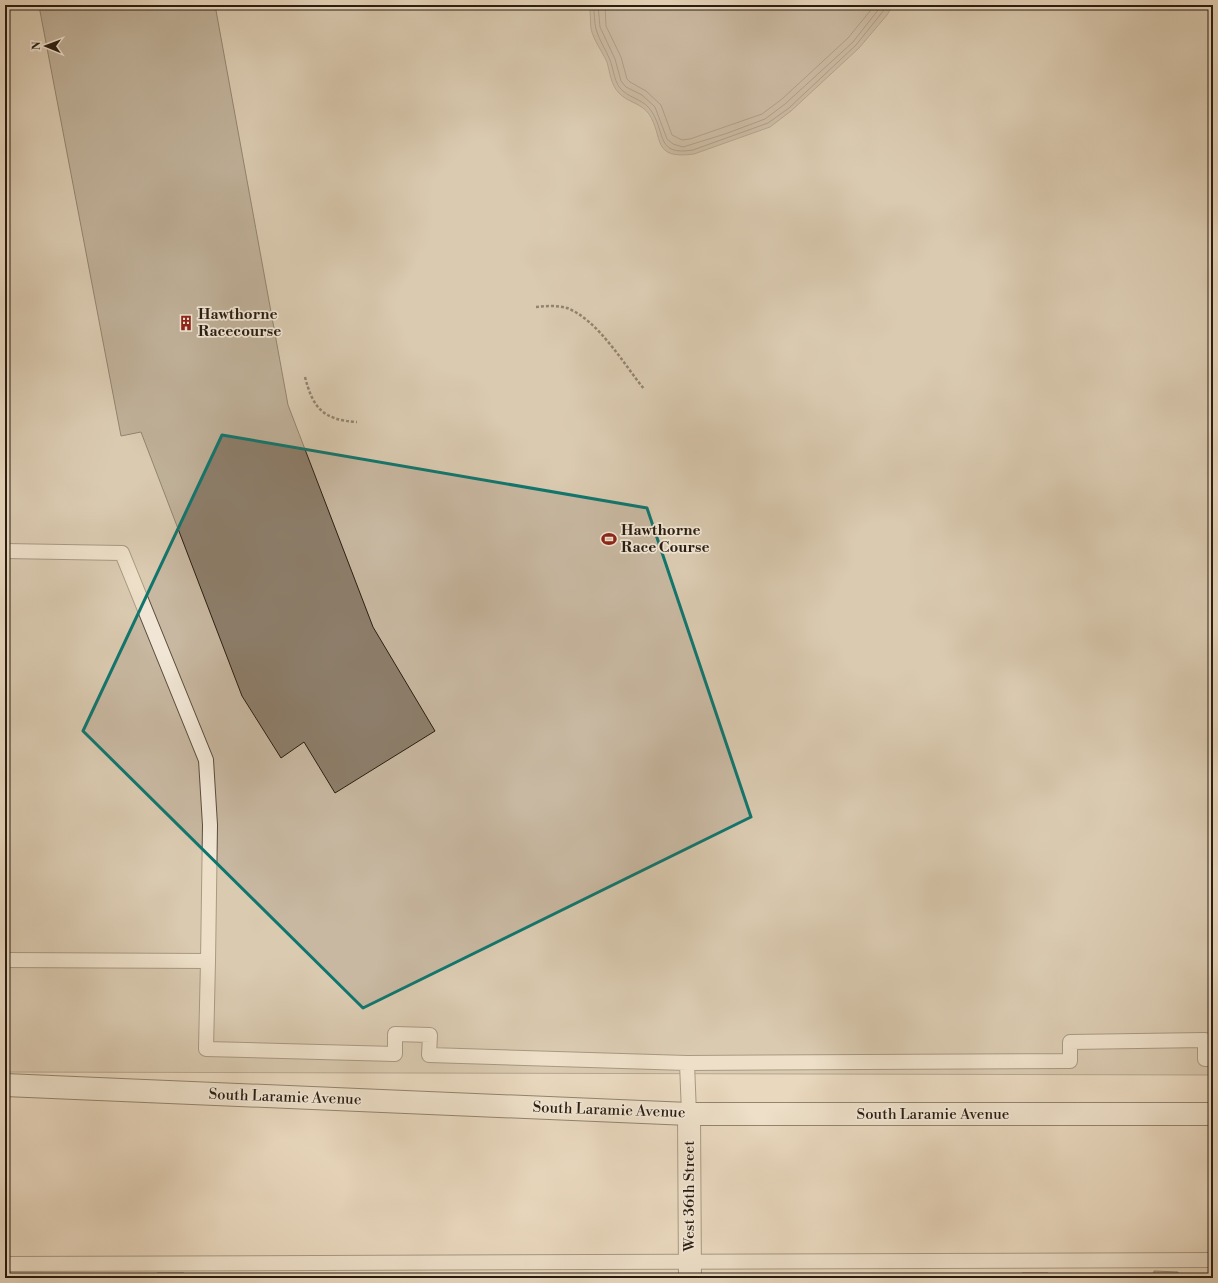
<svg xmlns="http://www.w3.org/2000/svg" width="1218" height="1283" font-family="'Libre Bodoni',serif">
	<rect width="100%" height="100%" fill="#e9d8be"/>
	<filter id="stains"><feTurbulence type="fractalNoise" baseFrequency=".005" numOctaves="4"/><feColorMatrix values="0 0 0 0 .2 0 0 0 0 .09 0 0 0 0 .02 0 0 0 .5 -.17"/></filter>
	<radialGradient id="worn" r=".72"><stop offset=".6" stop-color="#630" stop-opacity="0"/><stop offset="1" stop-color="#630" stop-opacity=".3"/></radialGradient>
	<path fill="#c8b8a1" stroke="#786a59" d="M5 5H1213V1075L5 1072Z"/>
	<path fill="#a89883" stroke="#756755" d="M589 5H893L887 15 859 48 791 111 770 127 694 154C651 160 664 137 649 114 641 103 627 102 619 93 611 85 610 73 607 62 602 51 594 41 591 29 590 21 591 13 589 5Z"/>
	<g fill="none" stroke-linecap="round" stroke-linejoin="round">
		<path stroke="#685a4a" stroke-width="1" d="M593 5C595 13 594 22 596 29 599 40 606 50 610 60 614 70 614 84 623 91 632 99 645 100 652 112 666 134 656 156 693 150L768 123 789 108 856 45 888 5
			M598 5 600 27 615 59 621 81 626 87 642 95 655 107 667 139 673 144 683 147 725 134 765 119 785 104 853 42 882 5
			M605 5 606 26 621 57 627 79 630 82 646 91 661 105 672 135 682 140 690 139 762 114 782 99 848 38 875 5"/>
	</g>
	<path fill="#8d7e6b" stroke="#291d11" d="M44 5H215L288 405 373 627 435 731 335 793 304 742 281 758 242 696 141 432 121 436 39 6Z
		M1154 1271 1178 1272V1278H1153Z
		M157 1273H184V1278H157Z
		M1022 1273H1048V1278H1022Z
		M59 1274H85V1278H59Z
		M387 1274H414V1278H387Z
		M719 1274 752 1275V1278H719Z
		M794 1274H820V1278H794Z
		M891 1274H916V1278H891Z
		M1016 1274V1278H988V1275Z
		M25 1275H52V1278H25Z
		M93 1275H120V1278H93Z
		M126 1275H153V1278H126Z
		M220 1275H247V1278H220Z
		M422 1275H450V1278H422Z
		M454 1275H474V1278H453Z
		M484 1275H511V1278H484Z
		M619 1275H646V1278H619Z
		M826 1275 852 1276V1278H826Z
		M1086 1275H1112V1278H1086Z
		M1188 1275H1210V1278H1188Z
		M257 1276H284V1278H257Z
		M289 1276H310V1278H289Z
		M546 1276V1278H519V1277Z
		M581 1276V1278H557V1277Z
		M759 1276H781V1278H759Z
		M323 1277H350V1278H323Z
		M586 1277H612V1278H586Z"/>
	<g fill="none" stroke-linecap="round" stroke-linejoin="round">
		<g stroke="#594c3c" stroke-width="16">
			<path id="service" d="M5 551 122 553 206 760 210 825 208 961 5 960
				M208 961 206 1049 395 1054V1034L430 1035 429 1055 687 1063 1070 1061V1042L1205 1040V1059H1213
				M687 1063 689 1114
				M5 1264 1213 1260"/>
		</g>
		<g stroke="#594c3c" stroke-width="24">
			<path id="minor" d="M689 1114 690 1278"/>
		</g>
		<g stroke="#291d11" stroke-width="24">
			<path id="secondary" d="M5 1085 689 1114H1213"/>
		</g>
		<path stroke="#291d11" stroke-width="2.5" stroke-dasharray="3 2" stroke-linecap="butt" d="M536 307C546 306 557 305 567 308 598 320 623 363 644 389
			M305 377C313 408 323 420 357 422"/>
		<use href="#service" stroke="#f1e6d5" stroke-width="14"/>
		<use href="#minor" stroke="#f1e6d5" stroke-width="22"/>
		<use href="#secondary" stroke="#f1e6d5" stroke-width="22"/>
	</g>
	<path d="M0 0H1218V1283H0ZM222 435 647 508 751 817 363 1008 83 731Z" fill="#e9d8be" fill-opacity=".55" fill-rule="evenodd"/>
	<path fill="none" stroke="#0f766e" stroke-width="3" stroke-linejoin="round" d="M222 435 647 508 751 817 363 1008 83 731Z"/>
	<defs>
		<g id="building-bare" transform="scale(1.2)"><path d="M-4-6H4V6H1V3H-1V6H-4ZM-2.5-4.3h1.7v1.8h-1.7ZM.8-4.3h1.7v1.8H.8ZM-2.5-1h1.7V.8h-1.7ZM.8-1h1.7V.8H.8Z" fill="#8f2418" stroke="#f1e6d5" stroke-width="2.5" paint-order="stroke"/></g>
		<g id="stadium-bare" transform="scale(1.2)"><path d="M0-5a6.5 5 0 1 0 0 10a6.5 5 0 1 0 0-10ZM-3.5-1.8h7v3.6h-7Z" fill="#8f2418" stroke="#f1e6d5" stroke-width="2.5" paint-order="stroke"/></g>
	</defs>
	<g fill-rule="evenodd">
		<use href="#building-bare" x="186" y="323"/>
		<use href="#stadium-bare" x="609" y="539"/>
	</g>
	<g text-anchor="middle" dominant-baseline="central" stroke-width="3.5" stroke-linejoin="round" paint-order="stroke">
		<g font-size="15" font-weight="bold" fill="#291d11" stroke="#f1e6d5" text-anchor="start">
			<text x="198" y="314">Hawthorne<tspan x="198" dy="17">Racecourse</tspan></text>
			<text x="621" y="530">Hawthorne<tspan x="621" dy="17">Race Course</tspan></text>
		</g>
		<g font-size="15" fill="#291d11" stroke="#f1e6d5">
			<text transform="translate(285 1097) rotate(2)">South Laramie Avenue</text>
			<text transform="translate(609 1110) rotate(2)">South Laramie Avenue</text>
			<text x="933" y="1114">South Laramie Avenue</text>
			<text transform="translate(689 1196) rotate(-90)">West 36th Street</text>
		</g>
	</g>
	<rect width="1218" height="1283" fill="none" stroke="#e9d8be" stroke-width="20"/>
	<rect x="6" y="6" width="1206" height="1271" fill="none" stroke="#291d11" stroke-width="2"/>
	<rect x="10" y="10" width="1198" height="1263" fill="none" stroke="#291d11"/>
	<g transform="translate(46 46) rotate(271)" stroke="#f1e6d5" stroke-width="3" paint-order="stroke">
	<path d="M0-3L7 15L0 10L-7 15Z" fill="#291d11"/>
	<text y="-6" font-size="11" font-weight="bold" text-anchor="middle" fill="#291d11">N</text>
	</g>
	<rect width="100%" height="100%" filter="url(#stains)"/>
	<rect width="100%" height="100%" fill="url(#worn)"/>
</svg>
